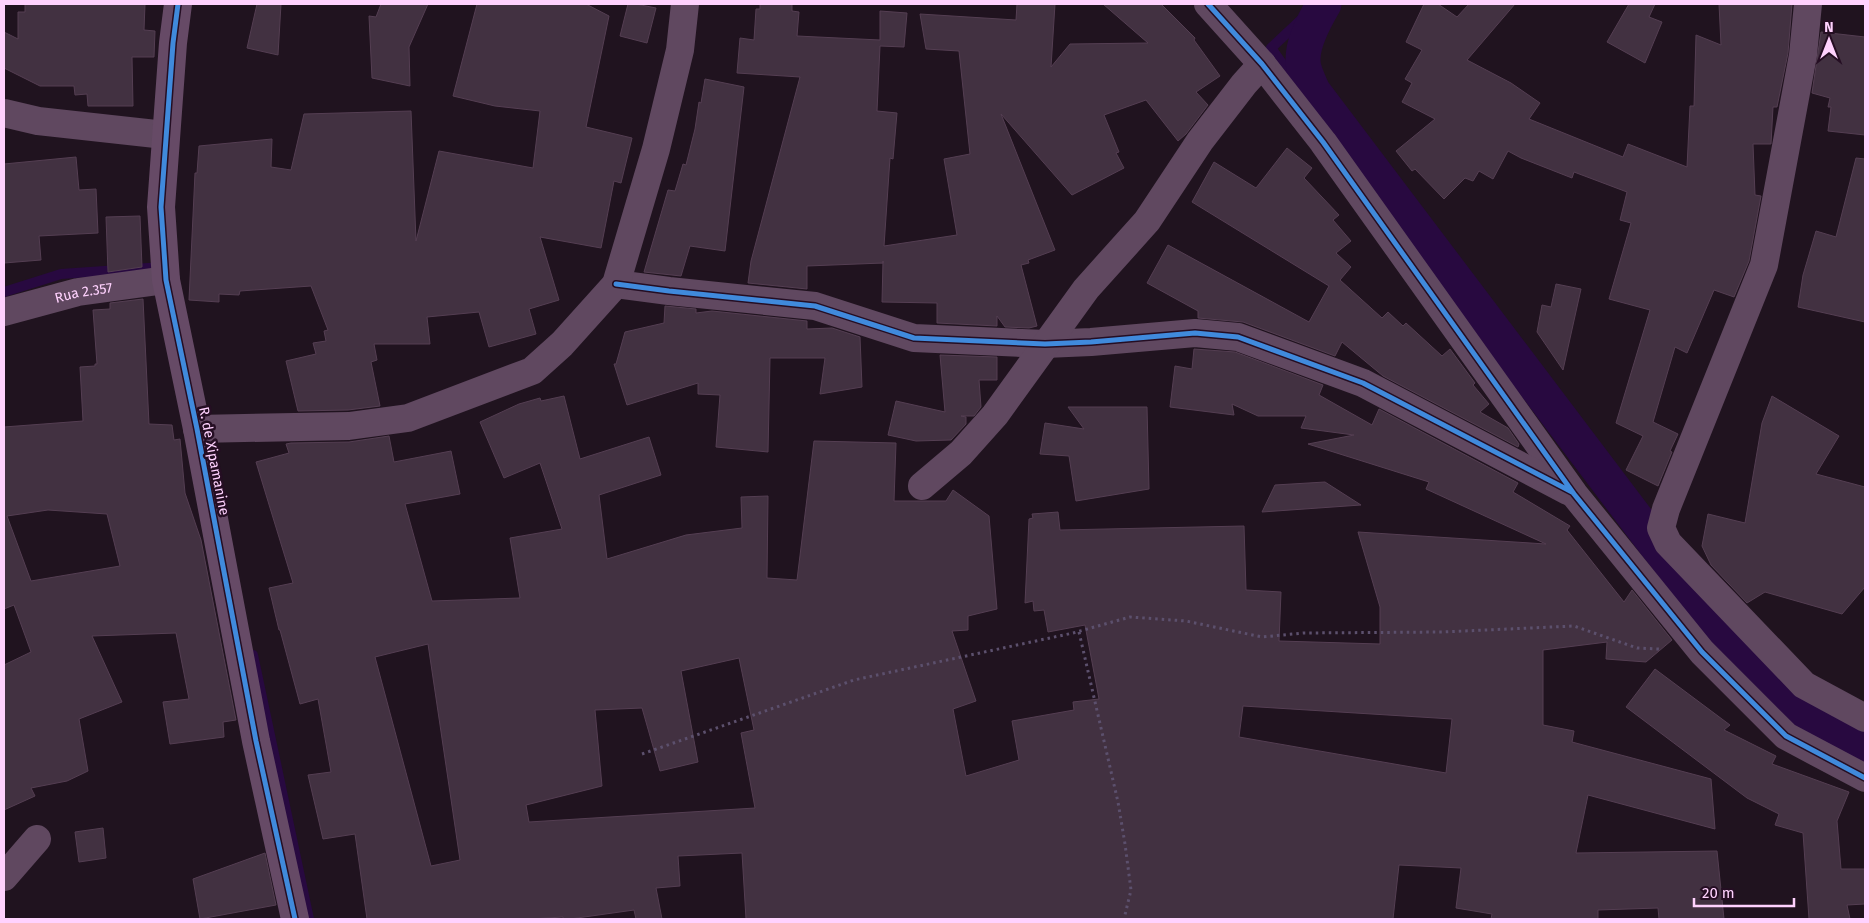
<svg xmlns="http://www.w3.org/2000/svg" width="1869" height="923" font-family="'Fira Sans',sans-serif">
	<rect width="100%" height="100%" fill="#20131f"/>
	<g fill="none" stroke-linecap="round" stroke-linejoin="round">
		<path stroke="#280940" stroke-width="10" d="M1315 110 1271 48 1318 4
			M1415 247 1647 554 1797 722 1865 757
			M4 292 61 274 163 267
			M253 655 309 919"/>
		<path stroke="#280940" stroke-width="35" d="M1324 4C1314 21 1299 48 1304 68 1306 76 1310 84 1313 91L1719 628 1802 715 1865 752"/>
	</g>
	<path fill="#423141" stroke="#543e52" fill-rule="evenodd" d="M25 4H145L144 30 155 31 154 57H132L133 106H88L87 94 75 95 74 86H40L4 68V32L18 39V12H25Z
		M257 4H281L278 55 247 48Z
		M381 4H428L409 47 410 86 372 78 369 16 376 17Z
		M477 4H586L609 16 586 127 632 138 621 183 614 181 601 248 540 237 559 300 529 309 536 334 489 347 479 312 427 317 430 344H374L377 360 371 362 380 406 348 410 298 411 286 361 316 354 313 343 326 341 324 331 328 330 311 286 240 291 239 295 219 294V302L189 300 195 173H197L199 146 272 139 271 167 291 170 304 114 411 111 416 241 439 151 533 168 540 111 495 106 453 96Z
		M628 4H636L656 8 647 43 620 36Z
		M760 4H792V11L799 12 797 36 880 40V11L907 13 904 47 880 46 877 111 897 113 893 159 890 158 884 246 957 235 944 159 970 154 959 51 926 49 920 14 1016 20 1017 4H1055L1051 67 1070 44 1148 43 1103 4H1161L1195 38 1194 40 1220 76 1196 92 1208 105 1186 134 1178 141 1146 100 1104 115 1119 152 1116 153 1124 168 1072 195 1001 114 1055 250 1028 260 1029 263 1021 265 1037 326 1029 328 1005 327 997 316V326L937 323V303L882 302 883 261V263L807 266V289L748 283 751 261 800 77 737 73 740 38 754 40 756 9H760Z
		M1424 4H1438L1457 17 1469 4H1515L1467 60 1511 83 1540 103 1529 119 1623 157 1628 144 1687 167 1690 106H1694L1696 35 1721 45 1719 4H1792L1788 53 1777 107H1773L1771 144H1753L1755 195 1761 196 1749 261 1734 297 1714 290 1687 353 1675 347 1653 422 1678 434 1670 451 1672 452 1658 486 1626 470 1643 436 1616 423 1650 310 1609 299 1631 223 1620 220 1627 192 1574 172 1572 178 1521 158 1508 151 1493 179 1479 171 1473 181 1465 178 1444 199 1415 169 1412 171 1396 151 1435 119 1402 102 1412 83 1405 79 1422 50 1406 42Z
		M1629 4H1655L1649 17 1662 22 1645 63 1607 42Z
		M1821 32 1865 37V135L1828 131 1831 107H1828L1830 98 1812 93Z
		M705 79 744 87 725 251 690 246 681 276 644 272 668 190 675 191 683 164 686 165 695 129 699 102 701 103Z
		M1287 148 1312 168 1304 178 1339 215 1333 220 1351 241 1336 253 1351 267 1340 280 1382 318 1388 312 1403 326 1406 323 1442 356 1450 349 1475 383 1473 385 1489 404 1480 412 1508 428 1519 444 1518 447 1383 376 1342 342 1335 356 1243 322 1198 318V311L1147 283 1168 245 1309 322 1329 286 1192 202 1214 162 1256 188Z
		M76 157 79 190 96 189 98 233 39 236 41 260 4 263V164Z
		M1856 158 1865 159V322L1798 307 1803 275 1816 231 1836 237Z
		M140 216 142 267 108 272 106 217Z
		M1556 284 1581 289 1563 370 1537 332 1542 305 1551 307Z
		M143 299 149 424 172 425 174 440 180 439 185 493 201 540 236 720 223 722 224 737 170 744 163 702 189 699 176 633 92 636 122 702 79 719 88 771 67 781 31 788 35 796 4 810V665L31 652 14 605 4 609V427L83 421 80 367 95 366V364H97L93 310 110 309V303ZM48 510 107 514 120 566 31 581 7 516Z
		M665 306 696 309V313L712 311 807 321V329L832 328 860 337 862 387 820 394 825 358H770L768 452 716 447 720 395 698 394V383L627 405 614 364H616L625 332 664 323Z
		M1194 349 1235 352 1323 385 1319 395 1372 425 1379 409 1518 483 1513 492 1570 526 1567 530 1624 602 1632 590 1672 640 1646 662 1606 659 1607 642 1543 650V725L1574 731 1572 742 1711 779 1715 829 1588 795 1576 853 1717 851 1724 919H1659L1658 908 1598 910V919H1491L1492 914 1456 908 1461 868 1399 865 1393 919H746L742 853 678 856 680 886 656 888 662 919H636L634 910 570 919H563V917L530 919H367L355 834 323 839 308 775 331 772 318 699 300 704 280 630H279L269 588 293 583 256 462 289 453 286 444 291 443 349 442 389 436 394 462 451 451 460 494 405 504 432 601 520 598 510 538 562 529 540 463 504 478 480 422 519 404 540 398 541 401 564 396 580 459 649 437 661 475 599 495 607 559 686 535 742 528 741 497 768 496 767 578 797 580 814 441 896 443 894 501H946L953 490 989 516 997 609 968 616V630L952 631 976 701 953 709 966 776 1019 760 1012 721 1074 710 1073 702 1099 699 1085 625 1048 632 1044 610 1034 611 1033 601 1025 603 1029 519 1033 518 1032 514 1058 512 1060 530 1244 526 1246 590 1281 592 1279 641 1380 644V607L1358 532 1546 544 1426 489 1429 482 1308 444 1354 435 1301 428 1306 416H1258L1232 404 1234 415 1170 407 1175 366 1192 369ZM428 644 460 860 431 866 375 657ZM739 658 754 730 741 733 755 808 529 822 526 805 602 786 595 710 642 708 660 771 698 762 681 671ZM1243 706 1452 719 1446 773 1239 737Z
		M940 355 997 357V380H979L981 407 974 416H961L966 417V424L951 440 916 441 888 435 896 401 945 412Z
		M1772 396 1839 436 1816 474 1865 487V587L1842 614 1765 592 1747 603 1711 565 1702 546 1708 514 1745 523 1762 423Z
		M1068 407H1147L1149 489 1076 501 1069 456 1040 454 1045 423 1084 429Z
		M1325 482 1361 505 1262 512 1275 485Z
		M1655 669 1730 725 1724 730 1776 756 1772 764 1849 792 1837 821 1841 869H1865V904L1847 905 1850 919H1809L1803 833 1775 825 1779 814 1747 798 1626 707Z
		M103 828 106 858 79 862 75 832Z
		M265 853 276 905 200 919 193 879Z"/>
	<g fill="none" stroke-linecap="round" stroke-linejoin="round">
		<path stroke="#5c506d" stroke-width="3" stroke-dasharray="2.5 4" stroke-linecap="butt" d="M1079 632 1118 802 1125 844 1131 890 1124 919
			M642 754 854 680 1073 633 1130 617 1186 621 1262 637 1303 633 1442 632 1574 626 1637 648 1659 649"/>
		<g stroke="#604860" stroke-width="28">
			<path d="M1208 4 1262 64 1323 142 1574 494 1702 652 1786 736 1865 778"/>
			<path d="M1808 4 1803 55 1764 265 1666 509 1661 528 1668 543 1804 685 1865 718"/>
			<path d="M4 113 38 121 165 135"/>
			<path d="M616 284 669 291 815 306 914 338 1045 344 1091 342 1195 333 1238 337 1363 383 1568 491"/>
			<path id="s1" d="M4 312 78 292 166 280"/>
			<path d="M197 429 349 426 408 418 532 371 562 344 616 284 656 149 680 50 685 4"/>
			<path d="M922 486 961 453 995 415 1086 289 1147 221 1200 141 1244 84 1262 64"/>
			<path d="M4 877 37 839"/>
		</g>
		<path stroke="#664a66" stroke-width="28" d="M178 4 173 43 161 207 166 280 197 429 256 741 295 919"/>
		<g stroke="#250e23" stroke-width="8">
			<path id="cycleway" d="M178 4 173 43 161 207 166 280 197 429 256 741 295 919
				M1208 4 1262 64 1323 142 1574 494 1702 652 1786 736 1865 778
				M616 284 669 291 815 306 914 338 1045 344 1091 342 1195 333 1238 337 1363 383 1572 492"/>
		</g>
		<use href="#cycleway" stroke="#408adc" stroke-width="5"/>
	</g>
	<g text-anchor="middle" dominant-baseline="central" stroke-width="5" stroke-linejoin="round" paint-order="stroke">
		<g font-size="14" fill="#ffd2fe" stroke="#250e23">
			<text stroke="none"><textPath href="#s1" startOffset="82">Rua 2.357</textPath></text>
			<text transform="translate(214 461) rotate(79)">R. de Xipamanine</text>
		</g>
	</g>
	<rect width="1869" height="923" fill="none" stroke="#ffd2fe" stroke-width="10"/>
	<g transform="translate(1829 40)" stroke="#250e23" stroke-width="4" paint-order="stroke">
	<path d="M0-4L9 19L0 12L-9 19Z" fill="#ffd2fe"/>
	<text y="-8" font-size="14" font-weight="bold" text-anchor="middle" fill="#ffd2fe">N</text>
	</g>
	<path d="M1694 898v8h100v-8" fill="none" stroke="#ffd2fe" stroke-width="2.5"/>
	<text x="1702" y="898" font-size="15" fill="#ffd2fe" stroke="#250e23" stroke-width="4" paint-order="stroke">20 m</text>
</svg>
